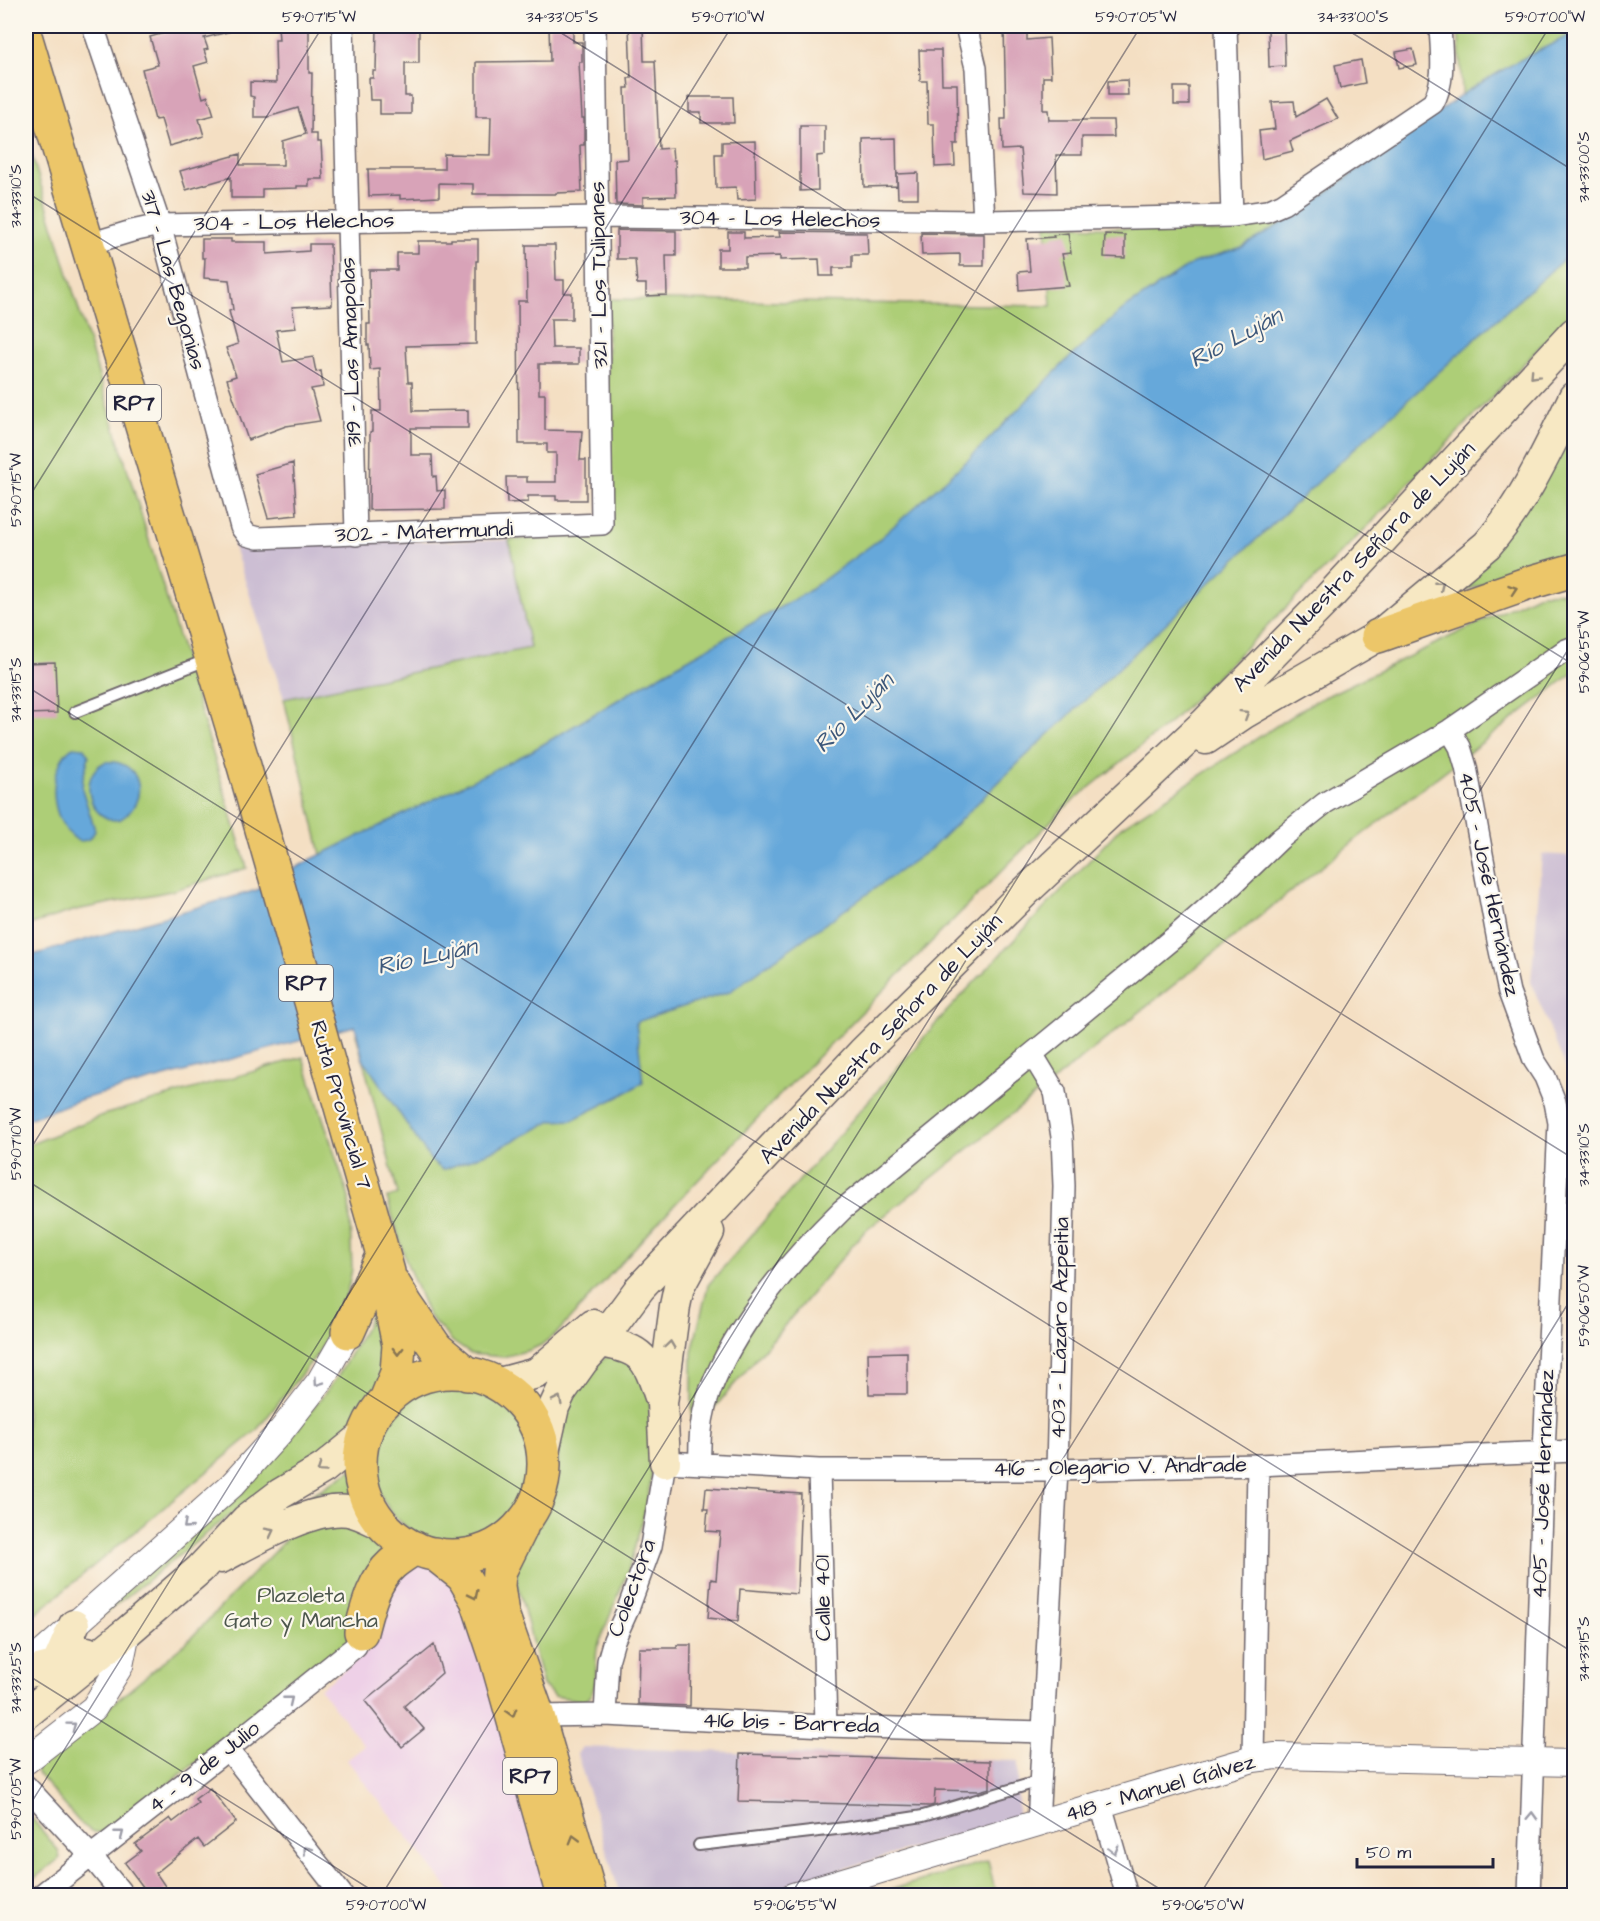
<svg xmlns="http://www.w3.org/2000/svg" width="1600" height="1921" font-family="'Architects Daughter',sans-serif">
	<rect width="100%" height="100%" fill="#fbf7ec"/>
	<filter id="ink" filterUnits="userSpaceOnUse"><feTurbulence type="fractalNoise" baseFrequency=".0167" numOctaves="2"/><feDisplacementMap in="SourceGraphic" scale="12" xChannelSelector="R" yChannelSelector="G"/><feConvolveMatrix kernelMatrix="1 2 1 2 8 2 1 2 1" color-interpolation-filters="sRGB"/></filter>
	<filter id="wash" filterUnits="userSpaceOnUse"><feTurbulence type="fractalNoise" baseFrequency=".008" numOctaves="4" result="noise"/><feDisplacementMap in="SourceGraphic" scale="24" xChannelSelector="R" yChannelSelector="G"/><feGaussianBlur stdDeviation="1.35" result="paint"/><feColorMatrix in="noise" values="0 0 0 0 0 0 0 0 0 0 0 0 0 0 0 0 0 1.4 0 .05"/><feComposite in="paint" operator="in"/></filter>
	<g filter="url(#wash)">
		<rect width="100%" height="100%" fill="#f4dfc3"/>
		<path fill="#eed0e7" d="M419 1565H429L459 1582 556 1895H453L347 1760 365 1746 320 1689 369 1651 374 1644 384 1597 407 1569Z"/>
		<path fill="#ccbed3" d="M509 540 531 648 284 699 233 544Z
			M1542 854 1574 856V1088L1531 982Z
			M582 1747 1018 1761V1817L755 1895H620L577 1754Z"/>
		<path fill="#adce77" stroke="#687859" stroke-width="1.5" d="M1458 26H1574V69L911 545 333 905 284 699 530 648 509 540 606 535 608 299 1051 306 1046 225 1222 232 1266 224 1463 107Z
			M26 136 179 639 247 868 171 891 76 910 26 926Z
			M1574 185V311L1372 522 1172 721 1064 808 769 1106 659 1221 558 1332 541 1345 530 1350 503 1357 471 1354 453 1342 428 1315 406 1261 387 1198 398 1194 356 1034 453 1023Z
			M1574 416V553L1436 600Z
			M1574 592V672L1363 834 864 1232 692 1434V1352L708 1285 947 1011 1121 827 1310 704 1541 593Z
			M303 1057 349 1198 352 1269 345 1303 319 1352 256 1431 26 1622V1146L103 1115Z
			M381 1288 387 1377 347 1434 328 1451 253 1497 102 1616 78 1630 232 1503 276 1457 338 1376 366 1326Z
			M616 1350 649 1379 653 1466 646 1508 628 1571 597 1648C594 1667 601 1690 584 1701L554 1696 543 1685 517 1582V1569L525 1545 549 1505 555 1490 558 1475V1436L579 1377Z
			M374 1462a81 81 0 1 1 162 0a81 81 0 1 1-162 0Z
			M353 1469 356 1493 320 1492 281 1516 265 1524Z
			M325 1519 379 1531 402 1548 346 1646 105 1833 93 1832 81 1824 37 1773 36 1768 186 1643 288 1537Z
			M26 1811 58 1850 60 1858 26 1885Z
			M988 1861 996 1895H873Z"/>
		<path fill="#66a8da" stroke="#44658a" stroke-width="1.5" d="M1574 33V250L1369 435 1175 615 1007 774 932 848 729 992 636 1022 643 1082 624 1094 572 1120 552 1121 497 1149 443 1170 432 1162 363 1059 355 1026 82 1099 26 1120V957L257 890 310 860 530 752 658 676 804 594 877 541 970 458 1067 360 1122 310 1193 263 1242 247 1294 216 1469 90 1516 62Z
			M73 747 84 748 89 756 83 778 82 789 95 830C92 839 87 841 78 841 53 823 48 788 61 761 64 755 67 750 73 747Z
			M105 762C142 758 151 803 119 820 88 822 77 775 105 762Z"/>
		<g id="blocks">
			<path fill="#d8a3b8" d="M189 26H231L232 31 204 38 208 49 204 50 208 62 194 66 203 98 208 96 214 115 199 119 204 136 169 146 161 119 155 120 142 69 158 65 150 37Z
				M278 26H309V73H312L311 134H317V142H321L323 179H309V186H297V188L262 189V198H231V177L186 190 180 171 240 154V165H283V141L306 134 298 108 268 117H254V97L250 96V82L276 83 275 40H279Z
				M377 26H419V63H405V96H411V114H380V100H370L369 78H373V71H376Z
				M549 26H573V42H582V62H579L582 118H584V145H580L582 192 556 193V194H473V184L439 183V197L400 199V195L369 196 368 169H444V154L490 155 491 117H476V62L550 61Z
				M629 26H643L644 61H655L659 149 672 148 673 160H675L676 196 643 197V205L616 204 615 160 628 159 625 88H629L628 78H631Z
				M1004 26H1027V40L1049 38 1051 77H1043V110H1048L1049 120H1113L1114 137H1082V155H1056L1057 193 1024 192 1020 149 1002 150 1001 119H1006Z
				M1268 29H1284L1285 66 1269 67Z
				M1413 49 1417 65 1399 68 1396 52Z
				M919 50H941L942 84H957L958 144H954L955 166 935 167 934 124H928L927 81H920Z
				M1361 60 1365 83 1340 88 1335 65Z
				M1127 80 1128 95H1108V81Z
				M1174 87H1189V105H1174Z
				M689 97H733L734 123H701V112H689Z
				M1326 99 1338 119 1290 141 1293 151 1262 159 1259 131 1275 129 1272 102 1294 101 1296 117Z
				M800 126H825V155L817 156 818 190 800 191Z
				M896 138 897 186 864 187 863 139Z
				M755 141 756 199 737 200 736 187 716 188 715 154H722V142Z
				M918 173V198H898L897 174Z
				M617 230 676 231V256H666L667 295 646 296V284H637L635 259H617Z
				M728 232H744V238L780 237 779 232 867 233 868 255H852V268H833V276H820L819 259 780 260V256L745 257V267H718V249H728Z
				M921 233 984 234V266H960V254L922 255Z
				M1068 233 1071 253 1062 254 1069 286 1019 290 1018 272 1030 271 1027 239 1054 237 1053 235Z
				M1105 234 1125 235V258L1104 257Z
				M202 239H231V242H267V254L309 251V244H330L332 305 292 307 296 328 276 330 283 362 313 357 316 372 321 371 323 387 311 389 320 421 286 426 248 440 227 379 236 376 226 348 238 344 229 311 233 310 229 280 204 278 205 258H202Z
				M451 239H478V261H476V344L406 346 408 382H412L413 411 468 410V428H411V455H432L433 477 436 476 437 491 445 490V509L369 510 370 432 372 431V411H381L380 369 370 370 369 345H367V324H370L369 270H397V253H418V241H451Z
				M526 245H555L556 280H564V293H572V319H551L552 348H579V364H539V394H545V430L582 431 580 460H586V500H556V496H528V502L507 503 506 477H527V482H556V453H547V444H519L518 301H527Z
				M293 463 297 515 268 518 255 474Z
				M55 662 57 713 26 714V663Z
				M907 1352V1394H869L868 1353Z
				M706 1488 801 1494 797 1594 740 1589 738 1621 708 1618 711 1579 716 1580 720 1532 706 1531 708 1509H704Z
				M434 1645 442 1673 404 1706 424 1729 402 1747 365 1701Z
				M677 1645H691L690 1706 638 1704 639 1648H677Z
				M740 1754 990 1761V1788L979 1791 935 1790 934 1805 930 1806 738 1801Z
				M210 1788 236 1822 204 1847 198 1839 156 1873 167 1889 158 1896H150L125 1863 141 1851 135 1844 170 1818 173 1822 198 1803 195 1799Z"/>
		</g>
	</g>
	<g filter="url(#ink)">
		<use href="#blocks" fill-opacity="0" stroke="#6c646b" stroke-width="1.5"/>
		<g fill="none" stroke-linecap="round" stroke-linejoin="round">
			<g stroke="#6c646b" stroke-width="14">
				<path id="service" d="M75 712 209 659
					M699 1845 845 1828 923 1816 1040 1781"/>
			</g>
			<g stroke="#6c646b" stroke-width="24">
				<path id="minor" d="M93 26 160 225 241 527 247 535 258 538 602 524 595 26
					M343 26 356 535
					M966 26 976 68 984 221
					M1226 26 1232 216
					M86 245 132 231 160 225 599 217 984 221 1232 216 1267 211 1283 204 1433 103C1446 80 1441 52 1440 26
					M1450 730 1460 747 1466 767 1499 946 1509 992 1534 1060 1545 1077 1555 1102 1559 1123 1544 1452 1529 1896
					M1032 1054 1055 1092 1062 1137 1064 1186 1057 1470 1038 1824
					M700 1464C699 1440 701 1414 710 1391 736 1323 790 1261 842 1210L1177 935 1222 895 1280 839 1325 803 1450 730 1566 650 1574 647
					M819 1470 826 1726
					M605 1715 608 1661 614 1640 628 1609 651 1546 665 1462 819 1470H1057L1258 1465 1574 1451
					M538 1716 605 1715 826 1726 1043 1732
					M228 1749 343 1896
					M1253 1759 1258 1465
					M26 1786 91 1856 124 1896
					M1101 1805 1127 1896
					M40 1896 228 1749 356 1646 361 1632"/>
			</g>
			<g stroke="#6c646b" stroke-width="28">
				<path id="tertiary" d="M26 1668 232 1485 281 1431 320 1381 348 1332
					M26 1761 94 1708 120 1666 127 1632
					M793 1896 1253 1759 1276 1756 1574 1763"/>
			</g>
			<g stroke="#6c646b" stroke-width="33">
				<path id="secondary" d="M1206 739 1243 714 1378 636 1487 545C1524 503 1549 447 1574 397
					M600 1342C645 1349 647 1359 661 1400
					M496 1384 537 1373 593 1325
					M543 1456 554 1407 561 1392 583 1361 600 1342 640 1288 862 1053 1025 892 1204 724 1329 597 1574 333
					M665 1462 662 1403 675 1306 679 1287 709 1232
					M221 1558C253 1541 312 1506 348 1511 360 1513 372 1520 383 1525
					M26 1673 58 1665 87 1652
					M53 1674 74 1625
					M26 1714 127 1632 200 1569 246 1520 280 1494 324 1468 367 1433"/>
			</g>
			<g stroke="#6c646b" stroke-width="36">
				<path id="primary" d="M26 39 244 766 388 1272 392 1311 399 1345 397 1373 386 1400
					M393 1283 407 1306 436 1348 467 1374
					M348 1332 383 1254
					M360 1464a92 92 0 1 1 184 0a92 92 0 1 1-184 0Z
					M521 1528 499 1572 498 1586 502 1614 538 1716 590 1896
					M435 1554 463 1576 477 1600 496 1657 563 1896
					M361 1632C367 1609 373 1581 392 1564 399 1558 407 1553 415 1548"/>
			</g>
			<g stroke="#6c646b" stroke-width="36">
				<path id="motorway" d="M1378 636 1532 582 1574 570"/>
			</g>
			<use href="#service" stroke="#fff" stroke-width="10"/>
			<use href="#minor" stroke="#fff" stroke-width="21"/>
			<use href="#tertiary" stroke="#fff" stroke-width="26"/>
			<use href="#secondary" stroke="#f7e8c3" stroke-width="30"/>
			<use href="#primary" stroke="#ecc669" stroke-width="33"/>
			<use href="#motorway" stroke="#ecc669" stroke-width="33"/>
		</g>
		<defs><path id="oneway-chevron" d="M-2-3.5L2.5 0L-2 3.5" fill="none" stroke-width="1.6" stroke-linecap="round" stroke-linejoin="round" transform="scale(1.5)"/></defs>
		<g stroke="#978f86">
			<use href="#oneway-chevron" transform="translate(1534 375) rotate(133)"/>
			<use href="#oneway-chevron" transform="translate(1440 585) rotate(-39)"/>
			<use href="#oneway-chevron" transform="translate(1245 714) rotate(-32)"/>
			<use href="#oneway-chevron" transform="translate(670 1345) rotate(-82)"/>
			<use href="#oneway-chevron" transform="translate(558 1400) rotate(-64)"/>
			<use href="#oneway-chevron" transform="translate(321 1469) rotate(146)"/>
			<use href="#oneway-chevron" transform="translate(270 1532) rotate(-27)"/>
		</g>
		<g stroke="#877452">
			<use href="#oneway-chevron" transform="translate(1513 589) rotate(-19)"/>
			<use href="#oneway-chevron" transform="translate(398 1351) rotate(91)"/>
			<use href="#oneway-chevron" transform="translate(474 1595) rotate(64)"/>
			<use href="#oneway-chevron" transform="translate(512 1713) rotate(74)"/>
			<use href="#oneway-chevron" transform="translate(574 1839) rotate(-106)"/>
		</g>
		<g stroke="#9c9ca7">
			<use href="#oneway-chevron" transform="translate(318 1382) rotate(125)"/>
			<use href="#oneway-chevron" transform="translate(187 1525) rotate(138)"/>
			<use href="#oneway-chevron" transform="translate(289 1700) rotate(-39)"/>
			<use href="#oneway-chevron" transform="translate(72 1726) rotate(-37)"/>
			<use href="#oneway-chevron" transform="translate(1532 1816) rotate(-88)"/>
			<use href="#oneway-chevron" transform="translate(120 1834) rotate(-38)"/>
			<use href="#oneway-chevron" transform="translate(307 1850) rotate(-128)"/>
			<use href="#oneway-chevron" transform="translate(1114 1850) rotate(74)"/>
		</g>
	</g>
	<path fill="none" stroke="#22223b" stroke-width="1.5" stroke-opacity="0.45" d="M550 26 1574 665M1341 26 1574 171M26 192 1574 1159M26 502 323 26M26 686 1574 1653M26 1156 732 26M26 1180 1171 1896M26 1674 381 1896M26 1811 1141 26M381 1896 1550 26M790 1896 1574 640M1199 1896 1574 1294"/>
	<g text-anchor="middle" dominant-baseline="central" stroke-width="4.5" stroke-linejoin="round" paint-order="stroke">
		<g fill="#fbf7ec" stroke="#636270" stroke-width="1.5">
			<rect x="107" y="385" width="54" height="36" rx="4.5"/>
			<rect x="279" y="965" width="54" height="36" rx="4.5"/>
			<rect x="503" y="1758" width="54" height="36" rx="4.5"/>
		</g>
		<g font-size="21" font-weight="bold" fill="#22223b">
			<text x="134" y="403">RP7</text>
			<text x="306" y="983">RP7</text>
			<text x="530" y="1776">RP7</text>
		</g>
		<g font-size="22" fill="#22223b" stroke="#fbf7ec">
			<text transform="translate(780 219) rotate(1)">304 - Los Helechos</text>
			<text transform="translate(294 222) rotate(-1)">304 - Los Helechos</text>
			<text transform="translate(599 275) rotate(-91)">321 - Los Tulipanes</text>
			<text transform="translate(173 280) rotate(74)">317 - Las Begonias</text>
			<text transform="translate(351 352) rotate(-92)">319 - Las Amapolas</text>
			<text transform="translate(424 532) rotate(-2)">302 - Matermundi</text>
			<text transform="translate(1354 567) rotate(-46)">Avenida Nuestra Señora de Luján</text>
			<text transform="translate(1489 884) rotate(78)">405 - José Hernández</text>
			<text transform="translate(881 1039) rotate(-46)">Avenida Nuestra Señora de Luján</text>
			<text transform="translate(341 1105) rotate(74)">Ruta Provincial 7</text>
			<text transform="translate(1060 1328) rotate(-89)">403 - Lázaro Azpeitia</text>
			<text transform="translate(1120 1467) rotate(-1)">416 - Olegario V. Andrade</text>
			<text transform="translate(1543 1484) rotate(-88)">405 - José Hernández</text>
			<text transform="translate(632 1588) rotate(-70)">Colectora</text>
			<text transform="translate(823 1598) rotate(-91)">Calle 401</text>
			<text transform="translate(791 1723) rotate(2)">416 bis - Barreda</text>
			<text transform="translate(204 1767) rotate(-38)">4 - 9 de Julio</text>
			<text transform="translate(1160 1788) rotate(-16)">418 - Manuel Gálvez</text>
		</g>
		<g font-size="22" fill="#4c564d" stroke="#fbf7ec">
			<text x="301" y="1595">Plazoleta<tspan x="301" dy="25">Gato y Mancha</tspan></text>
		</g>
		<g font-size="24" font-style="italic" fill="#3d587b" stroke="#fbf7ec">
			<text transform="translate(1236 338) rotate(-28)">Río Luján</text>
			<text transform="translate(854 713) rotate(-45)">Río Luján</text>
			<text transform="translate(427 957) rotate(-12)">Río Luján</text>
		</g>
	</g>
	<rect width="1600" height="1921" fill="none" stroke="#fbf7ec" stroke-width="66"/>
	<path d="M1357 1858v9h136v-9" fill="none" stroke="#22223b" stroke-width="3"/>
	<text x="1366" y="1858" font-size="18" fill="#22223b" stroke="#fbf7ec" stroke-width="4.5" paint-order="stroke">50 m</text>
	<rect x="33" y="33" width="1534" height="1855" fill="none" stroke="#22223b" stroke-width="2"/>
	<g font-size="15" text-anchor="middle" fill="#22223b">
		<text x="319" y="22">59°07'15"W</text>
		<text x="562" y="22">34°33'05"S</text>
		<text x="728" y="22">59°07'10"W</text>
		<text x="1136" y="22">59°07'05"W</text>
		<text x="1353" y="22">34°33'00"S</text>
		<text x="1545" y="22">59°07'00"W</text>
		<text transform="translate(1584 167) rotate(-90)" y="5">34°33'00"S</text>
		<text transform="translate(16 196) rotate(-90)" y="5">34°33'10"S</text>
		<text transform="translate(16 490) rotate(-90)" y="5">59°07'15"W</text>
		<text transform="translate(1584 652) rotate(-90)" y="5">59°06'55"W</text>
		<text transform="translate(16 690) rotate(-90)" y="5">34°33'15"S</text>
		<text transform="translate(16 1144) rotate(-90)" y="5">59°07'10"W</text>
		<text transform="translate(1584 1155) rotate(-90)" y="5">34°33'10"S</text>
		<text transform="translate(1584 1306) rotate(-90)" y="5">59°06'50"W</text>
		<text transform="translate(1584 1649) rotate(-90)" y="5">34°33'15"S</text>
		<text transform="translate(16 1678) rotate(-90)" y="5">34°33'25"S</text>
		<text transform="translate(16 1799) rotate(-90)" y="5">59°07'05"W</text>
		<text x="386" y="1910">59°07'00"W</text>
		<text x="795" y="1910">59°06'55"W</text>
		<text x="1203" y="1910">59°06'50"W</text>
	</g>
</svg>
